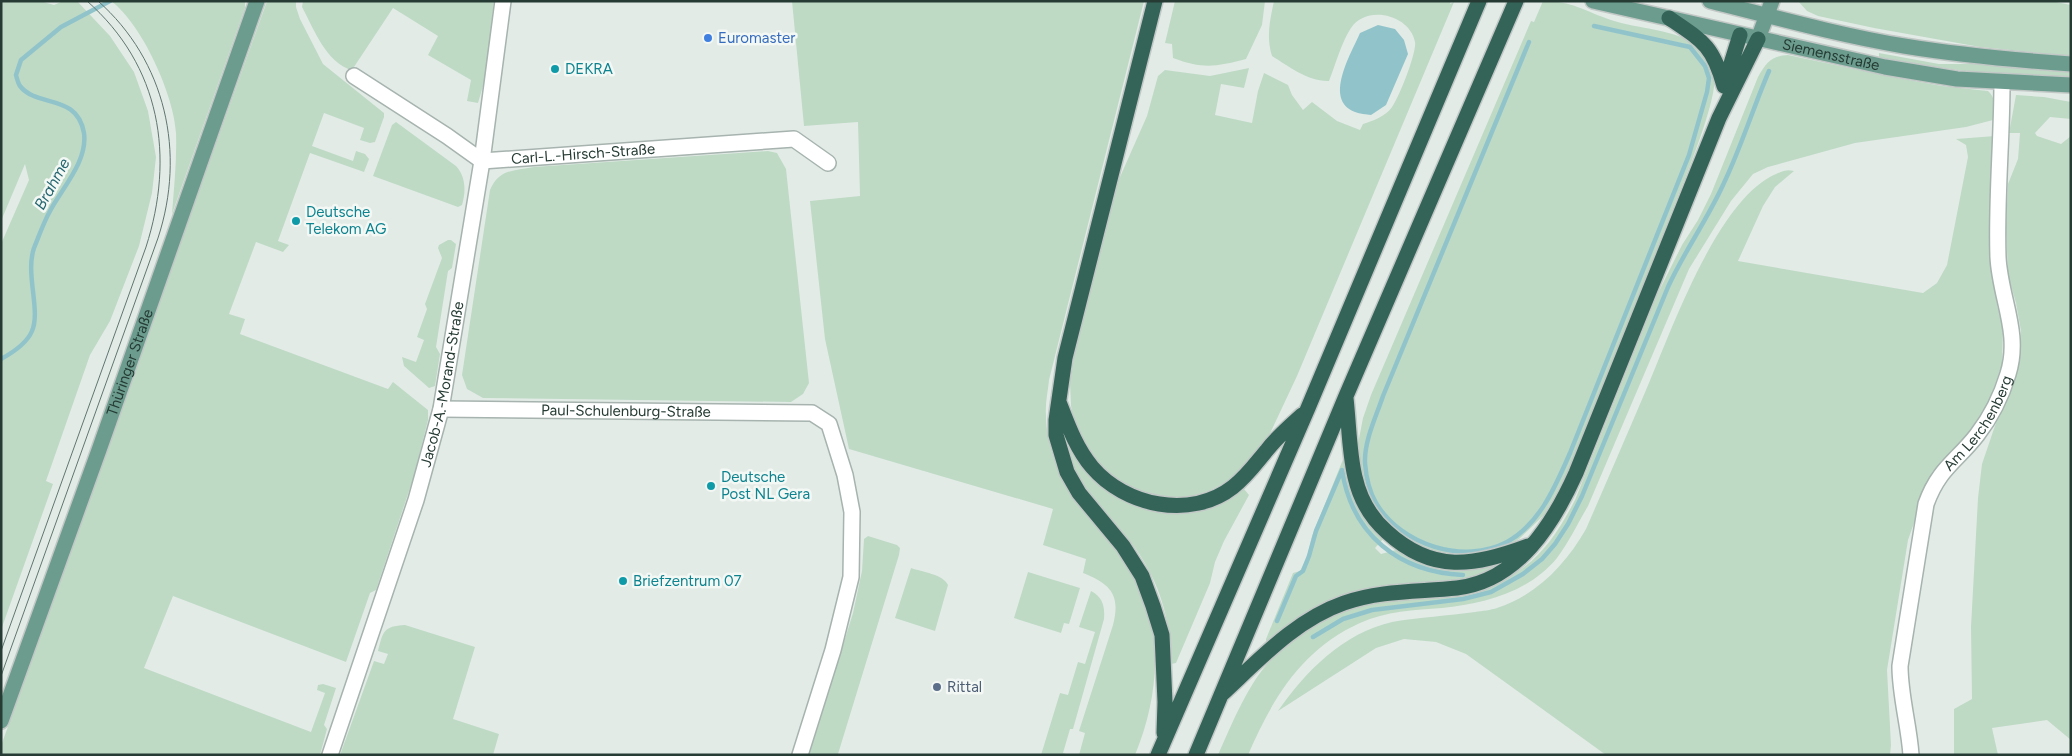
<svg xmlns="http://www.w3.org/2000/svg" width="2072" height="756" font-family="Figtree,sans-serif">
	<rect width="100%" height="100%" fill="#e3ebe7"/>
	<path fill="#bedac5" d="M1 1H40L54 5 63 1H77L110 36 134 72 148 111 156 157 152 193 139 246 110 321 90 355 46 481 53 484 1 630V244L29 180 25 164 1 221Z
		M111 1H245V8L172 214C174 187 177 160 176 133 174 95 142 24 111 1Z
		M267 1H296V7L300 19 323 64 384 113V117L375 142 370 143 360 140 364 128 324 113 312 146 353 161 356 151 365 154 369 159 364 172 310 153 278 241 289 245 283 252 256 242 229 314 245 319 240 334 388 389 393 382 428 410V420L414 476 376 590 370 593 346 662 173 596 144 668 311 732 325 693 317 690 318 685 323 684 336 688 324 725 327 729 320 755H1V746Z
		M303 1H494L485 79 478 103 467 101 471 80 428 55 438 36 393 8 352 70C326 63 314 29 302 7Z
		M792 1H1144L1049 380C1048 392 1045 403 1046 415 1046 443 1057 473 1074 497 1091 522 1115 542 1130 568 1165 626 1160 694 1135 755H1079L1085 733 1079 731 1113 625C1121 594 1110 584 1083 573L1086 559 1043 545 1053 509 849 449 825 339 810 201 860 196 858 122 804 126Z
		M1175 1H1265L1262 25 1246 59C1216 67 1202 69 1173 58L1172 44 1165 43Z
		M1274 1H1451L1450 4 1454 2 1297 376 1266 442 1232 479 1209 491 1189 497 1172 498 1152 496 1116 481 1090 455 1074 422 1071 406 1070 383 1075 351 1116 186 1147 116 1158 76 1165 70 1210 76 1249 68 1244 88 1221 84 1215 115 1252 123 1258 91 1264 73 1288 85 1292 95 1303 110 1312 102 1337 121 1360 130 1363 124C1373 121 1386 116 1392 107 1399 98 1417 52 1415 42 1410 15 1367 4 1351 28 1342 41 1335 66 1329 81 1309 82 1288 66 1272 56 1266 37 1270 20 1274 1Z
		M1543 1C1573 1 1584 11 1611 20 1637 29 1676 29 1698 46 1706 53 1711 66 1714 76 1719 98 1680 191 1670 216 1636 302 1602 387 1567 473L1544 515 1519 539 1506 547 1469 557 1434 554 1391 530 1368 499 1358 459 1359 439 1363 418 1371 395 1531 21 1534 22Z
		M1798 1H2051L2071 5V56L1980 47 1874 28 1818 16 1807 11Z
		M1879 53 1939 64H1990L2071 72V77L1971 72 1879 58Z
		M1788 55 1892 77 1942 86 1988 91C1996 98 1996 109 1993 120L1966 127 1855 143 1768 167 1753 174 1731 201 1689 269 1588 506C1578 523 1569 542 1557 558 1529 592 1484 604 1442 608 1415 610 1386 611 1360 623 1302 649 1272 699 1248 755H1218C1235 717 1252 673 1285 646 1336 604 1378 601 1440 593 1456 591 1475 591 1489 586 1534 569 1554 540 1575 500L1657 295 1682 245 1698 220 1711 194 1758 77C1766 63 1771 56 1788 55Z
		M2016 95 2044 97 2071 102V119L2050 117 2035 133 2037 136 2061 144 2071 136V740L2047 720 1992 728 1998 755H1954V709L1972 699 1971 627 1978 498 1982 464 2018 358 2021 331 2016 303 2008 275 2006 226 2008 184 2018 159 2020 133H2009Z
		M396 122 456 166C466 177 466 191 462 205L458 207 373 176 392 125Z
		M1995 136 1992 246 1997 305 2003 328 2002 365 1988 404 1967 435 1932 472 1908 540 1887 670 1891 745 1890 755H1606L1466 654 1436 642 1404 639 1376 648 1278 711C1305 672 1343 633 1392 622 1419 617 1448 616 1475 612 1482 611 1491 610 1497 608 1537 595 1566 564 1586 529 1606 483 1626 437 1646 390 1671 332 1717 199 1776 174 1783 171 1787 169 1794 171L1775 187 1763 206 1738 261 1923 293 1937 283 1947 265 1968 157 1966 145 1956 139Z
		M768 151 777 153 786 169 809 383 803 394 791 402 483 398 467 389 462 375 490 190C499 169 513 171 534 167Z
		M448 240H451L456 244 452 268 448 271 436 347 440 354 435 386 429 388 404 366 402 357 416 362 424 340 417 337 427 309 425 304 442 258 438 248 439 245Z
		M1064 436 1147 508 1171 512 1195 511 1220 503 1244 489 1249 495 1224 541 1215 562 1210 583 1176 663 1171 664C1171 621 1160 583 1135 548 1115 521 1087 497 1073 465 1069 456 1067 446 1064 436Z
		M1344 457 1362 513 1383 539 1375 548 1381 554 1396 550C1433 570 1461 575 1502 564L1495 571 1464 579 1373 587 1335 599 1311 610 1270 641H1266V639L1293 573 1300 571 1307 557 1312 536Z
		M868 536 897 545 900 548 899 555 838 754 841 755H809L853 613 862 571 864 539Z
		M911 568C922 572 943 574 948 585L935 631 895 618Z
		M1028 572 1080 588 1069 624 1064 623 1061 633 1014 618Z
		M1091 591C1103 597 1105 607 1104 619L1073 729H1070L1063 753 1069 755H1041L1060 693 1068 695 1078 662 1085 664 1095 632 1079 627Z
		M405 625 475 647 453 719 499 734 493 755H340L374 661 384 664 388 654 378 651C383 632 383 626 405 625Z"/>
	<path fill="#91c4ca" d="M1378 25 1395 29 1404 40 1408 54 1386 105 1371 115C1366 114 1360 114 1355 112 1323 100 1351 54 1360 33Z"/>
	<g fill="none" stroke-linecap="round" stroke-linejoin="round">
		<path stroke="#91c4ca" stroke-width="4.5" d="M1529 42 1383 396C1376 417 1364 441 1365 463 1366 477 1369 491 1376 503 1401 545 1464 565 1507 542 1540 524 1556 485 1570 453L1689 155 1707 92 1709 78 1705 66 1690 47 1594 26
			M1 359C12 353 27 343 32 331 41 310 25 274 34 248 39 236 43 224 49 213 61 189 88 162 84 133 77 93 37 108 20 86 18 83 17 79 16 75L21 60 61 27 110 1
			M1342 470C1352 535 1399 572 1463 575
			M1277 621 1296 576 1303 571 1309 556 1316 531 1342 470
			M1313 637 1343 619 1372 610 1463 599 1491 592 1523 574 1542 559 1555 544 1568 524 1582 496 1668 287C1684 252 1707 220 1723 185 1741 148 1753 108 1769 71"/>
		<g stroke="#a6b3ae" stroke-width="18">
			<g id="minor">
				<path id="s1" d="M354 76 447 136 482 161 794 139 828 163"/>
				<path id="s2" d="M441 409 812 413 829 424 845 475 852 512 851 577 833 650 800 755"/>
				<path id="s3" d="M330 755 416 500 441 409 482 161 503 1"/>
				<path id="s4" d="M1911 755C1909 725 1900 696 1900 666L1926 504C1939 468 1956 462 1977 435 1991 417 2002 394 2008 374 2021 333 2000 298 1998 257 1996 199 2002 141 2002 82"/>
			</g>
		</g>
		<g stroke="#c2c8c6" stroke-width="18">
			<g id="major">
				<path id="s5" d="M1593 1 1885 67 1957 79 2071 85"/>
				<path d="M1710 1C1774 17 1838 35 1904 46 1959 55 2015 60 2071 64"/>
				<path d="M1758 39 1772 1"/>
				<path id="s6" d="M1 721 99 450 257 1"/>
			</g>
		</g>
		<g stroke="#c2c8c6" stroke-width="18">
			<path id="highway" d="M1155 1 1065 358 1056 420V435L1067 472 1079 493 1123 546 1142 576 1153 606 1162 635 1165 702 1164 733
				M1669 18C1703 41 1713 46 1724 86
				M1724 86 1740 35
				M1346 398C1349 424 1349 452 1355 477 1360 499 1371 518 1387 532 1433 574 1474 566 1528 546
				M1059 402C1068 425 1076 448 1092 467 1125 506 1191 520 1233 487 1247 476 1256 463 1267 450 1277 437 1290 426 1302 415
				M1221 695C1258 661 1295 620 1344 603 1381 590 1419 592 1457 588 1518 581 1553 524 1576 473L1719 118 1758 39
				M1158 755 1308 408 1479 1
				M1196 755 1346 396 1516 1"/>
		</g>
		<use href="#minor" stroke="#fff" stroke-width="15"/>
		<use href="#major" stroke="#6c9c8e" stroke-width="15"/>
		<use href="#highway" stroke="#346458" stroke-width="15"/>
		<path stroke="#5f766f" stroke-width="1" d="M1 651 146 247C175 157 161 66 87 1
			M1 676 158 238C186 153 166 61 98 1"/>
	</g>
	<circle fill="#3f7fe0" stroke="#f3f8f5" stroke-width="2" cx="708" cy="38" r="5"/>
	<g fill="#0f9aa8" stroke="#f3f8f5" stroke-width="2">
		<circle cx="555" cy="69" r="5"/>
		<circle cx="296" cy="221" r="5"/>
		<circle cx="711" cy="486" r="5"/>
		<circle cx="623" cy="581" r="5"/>
	</g>
	<circle fill="#5c6f8a" stroke="#f3f8f5" stroke-width="2" cx="937" cy="687" r="5"/>
	<g text-anchor="middle" dominant-baseline="central" stroke-width="5" stroke-linejoin="round" paint-order="stroke">
		<g font-size="15" fill="#366cbe" stroke="#f3f8f5" text-anchor="start">
			<text x="718" y="38">Euromaster</text>
		</g>
		<g font-size="15" fill="#253b34" stroke="#f3f8f5">
			<text stroke="none"><textPath href="#s5" startOffset="244">Siemensstraße</textPath></text>
			<text stroke="none"><textPath href="#s1" startOffset="255">Carl-L.-Hirsch-Straße</textPath></text>
			<text stroke="none"><textPath href="#s6" startOffset="381">Thüringer Straße</textPath></text>
			<text stroke="none"><textPath href="#s3" startOffset="388">Jacob-A.-Morand-Straße</textPath></text>
			<text stroke="none"><textPath href="#s2" startOffset="185">Paul-Schulenburg-Straße</textPath></text>
			<text stroke="none"><textPath href="#s4" startOffset="351">Am Lerchenberg</textPath></text>
		</g>
		<g font-size="15" fill="#0d838f" stroke="#f3f8f5" text-anchor="start">
			<text x="565" y="69">DEKRA</text>
			<text x="306" y="212">Deutsche<tspan x="306" dy="17">Telekom AG</tspan></text>
			<text x="721" y="477">Deutsche<tspan x="721" dy="17">Post NL Gera</tspan></text>
			<text x="633" y="581">Briefzentrum 07</text>
		</g>
		<g font-size="15" fill="#4e5e75" stroke="#f3f8f5" text-anchor="start">
			<text x="947" y="687">Rittal</text>
		</g>
		<g font-size="16" font-style="italic" fill="#256670" stroke="#f3f8f5">
			<text transform="translate(52 184) rotate(-61)">Brahme</text>
		</g>
	</g>
	<rect width="2072" height="756" fill="none" stroke="#253b34" stroke-width="5"/>
</svg>
